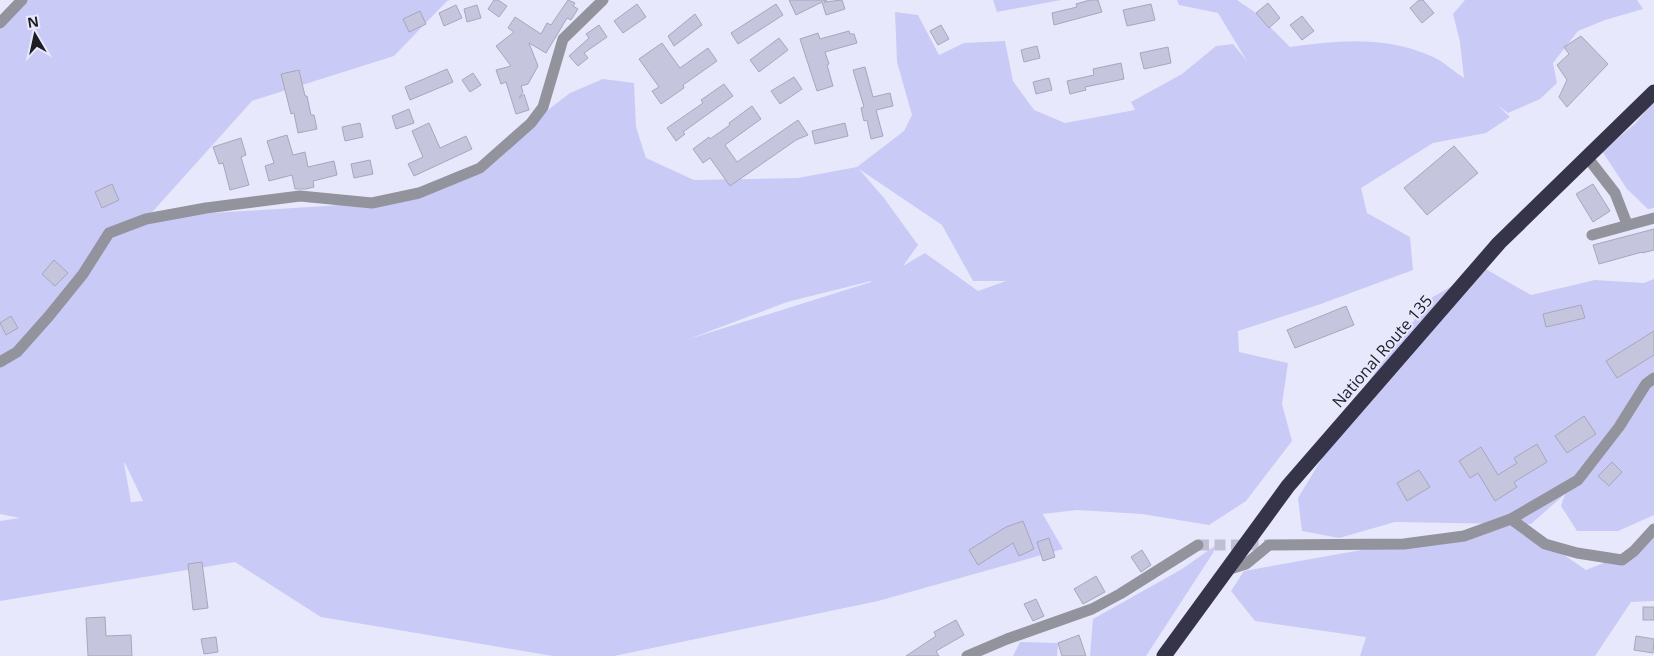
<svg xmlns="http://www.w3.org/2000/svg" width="1654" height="656" font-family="'Open Sans',sans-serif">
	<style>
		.green { fill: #cacaf6; fill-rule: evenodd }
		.building { fill: #c5c5dd; stroke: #a6a6bd }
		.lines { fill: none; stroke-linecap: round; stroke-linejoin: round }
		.street-tunnel { stroke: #bfbfd1; stroke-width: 11; stroke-dasharray: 11 5.5; stroke-linecap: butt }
		.street { stroke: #93939d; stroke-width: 11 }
		.highway { stroke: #353448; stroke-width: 15 }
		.labels { text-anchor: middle; stroke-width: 4; stroke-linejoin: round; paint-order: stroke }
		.street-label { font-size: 16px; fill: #1d1d26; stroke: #e8e8fc }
	</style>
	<rect width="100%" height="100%" fill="#e8e8fc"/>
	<g class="green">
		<path d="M22,0H450L447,1L394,56L252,101L146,219L165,216L372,203L456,178L503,148L531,123L570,93L603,79L634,83L636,127L646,158L694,180L798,178L857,167L904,131L912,115L897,62L895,12L918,15L939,55L964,43L1005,41L1013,81L1034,110L1065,123L1135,110L1131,102L1182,74L1216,46L1233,44L1247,61L1218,13L1179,5L1177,0H1237L1256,13L1290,47C1339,40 1385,36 1431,56C1443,61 1453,71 1464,78L1460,42L1453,14L1465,0H1637L1643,9L1605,20L1578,31L1553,63L1557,83L1540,99L1508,113L1496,104L1510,117L1486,133L1433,143L1361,188L1367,213L1410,237L1413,270L1318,305L1238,331L1239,352L1288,363L1282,404L1292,441L1246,501L1209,525L1142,514L1077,510L1043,514L1041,511L1063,549L878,601L614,656H553L321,617L235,562L0,601V521L20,518L0,514V18ZM859,169L942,225L973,281H1006L978,291L925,253L903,266L918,245L884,198ZM871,281V282L689,339L787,302ZM124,463H125L143,501L131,502Z"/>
		<polygon points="993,0 1061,0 997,12"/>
		<polygon points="1654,100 1654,208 1648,209 1627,189 1602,151 1635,124"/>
		<polygon points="1484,268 1531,295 1595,280 1644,283 1654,279 1654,515 1618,531 1577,531 1561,506 1565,494 1531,524 1519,524 1586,570 1634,551 1654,529 1654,601 1631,602 1595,656 1360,656 1366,637 1255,621 1231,591 1244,571 1508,524 1395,522 1339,538 1302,531 1298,498 1370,379 1431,298"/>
		<polygon points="1216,545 1213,553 1146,656 1090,656 1093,619 1182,569"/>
		<polygon points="1020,642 1058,643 1057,656 1013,656"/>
	</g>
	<g class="building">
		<polygon points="494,0 498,0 507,6 499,17 488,9"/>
		<polygon points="568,0 575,3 573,6 578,9 571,20 567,18 546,53 529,43 538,66 528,84 521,86 523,92 519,98 524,94 529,110 516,114 506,82 501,84 496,70 511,66 496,46 514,32 508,28 515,17 541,34 547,23 551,25"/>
		<polygon points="789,0 827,0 824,2 842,0 845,9 826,15 822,2 796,15"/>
		<polygon points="1090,0 1098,0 1102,12 1054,25 1052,13 1077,7 1076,4"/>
		<polygon points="1419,0 1423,0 1434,13 1422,23 1410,8"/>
		<polygon points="1268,3 1280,18 1269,28 1256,13"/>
		<polygon points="637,4 646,17 623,33 614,21"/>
		<polygon points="776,4 783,15 738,44 731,33"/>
		<polygon points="1151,4 1155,20 1127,26 1123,10"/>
		<polygon points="456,5 462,18 444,26 439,13"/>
		<polygon points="477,5 481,18 467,22 464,9"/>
		<polygon points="420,11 426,24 409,32 403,19"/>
		<polygon points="695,14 702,25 674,46 668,36"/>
		<polygon points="1302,16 1314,31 1302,40 1290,25"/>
		<polygon points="599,25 607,37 584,53 588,58 578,66 569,56 589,38 586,34"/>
		<polygon points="941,25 949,39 938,45 930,31"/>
		<polygon points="849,31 850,34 854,34 857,43 825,52 829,64 827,65 833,86 817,91 800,39 818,33 820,39"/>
		<polygon points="1581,36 1608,64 1567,107 1559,97 1567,80 1557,65 1569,54 1564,47"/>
		<polygon points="779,38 788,50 759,72 750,60"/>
		<polygon points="662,43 680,68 708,48 717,61 683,85 684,88 661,104 652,91 659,87 639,59"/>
		<polygon points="1037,46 1040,58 1024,62 1021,50"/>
		<polygon points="1168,47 1171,63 1144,69 1140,53"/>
		<polygon points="1121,63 1124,79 1085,87 1086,90 1070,94 1067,81 1094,75 1093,69"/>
		<polygon points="865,67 873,97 890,93 893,106 876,110 883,136 871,139 867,120 864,121 861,108 864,107 853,70"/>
		<polygon points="447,69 453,82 410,100 405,87"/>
		<polygon points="299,70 305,96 307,96 311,115 314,115 317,129 298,133 294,113 291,114 281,74"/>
		<polygon points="473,73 481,85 470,92 462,80"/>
		<polygon points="794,77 802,89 780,104 771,91"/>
		<polygon points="1049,78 1052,90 1036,94 1033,82"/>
		<polygon points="724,84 733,96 683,132 685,134 676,141 667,128 703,103 701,100"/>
		<polygon points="752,106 761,119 725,145 737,162 798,120 808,135 796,140 730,186 710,158 703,163 693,149 709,137 710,139 730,125 729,123"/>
		<polygon points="409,109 414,123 396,129 392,116"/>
		<polygon points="360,123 363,137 345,141 342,127"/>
		<polygon points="429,123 440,148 466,136 472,149 414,176 408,164 423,157 412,131"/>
		<polygon points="845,123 848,136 815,144 812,131"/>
		<polygon points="287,135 293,155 305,152 308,167 334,161 337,175 313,181 314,187 306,189 295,189 292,175 269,181 265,166 274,163 267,141"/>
		<polygon points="241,138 246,155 241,157 249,185 230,190 223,163 219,164 213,147"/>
		<polygon points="1454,146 1478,173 1427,215 1404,188"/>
		<polygon points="370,160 373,174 354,178 351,164"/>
		<polygon points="112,184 119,200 102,208 95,192"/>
		<polygon points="1593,184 1610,211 1593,222 1576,194"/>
		<polygon points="1654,229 1654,250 1642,253 1642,252 1599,264 1593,245"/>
		<polygon points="54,260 68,273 55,286 42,274"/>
		<polygon points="1581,305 1585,318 1546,327 1543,314"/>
		<polygon points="1346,306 1354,325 1295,348 1287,330"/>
		<polygon points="11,316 18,328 6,335 0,323"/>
		<polygon points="1654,331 1654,355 1617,378 1606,361"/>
		<polygon points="1584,416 1596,434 1567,453 1555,436"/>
		<polygon points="1537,444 1547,462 1514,482 1517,487 1495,501 1478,473 1470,478 1459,461 1481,447 1498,475 1517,463 1514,458"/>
		<polygon points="1612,462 1622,472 1609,486 1598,476"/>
		<polygon points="1419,470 1430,487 1407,501 1397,483"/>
		<polygon points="1023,521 1034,549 1019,556 1013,543 978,565 969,550 1006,527"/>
		<polygon points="1049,538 1055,557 1043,561 1037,542"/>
		<polygon points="1142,550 1151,565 1141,572 1131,557"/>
		<polygon points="202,562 208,608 193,610 188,564"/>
		<polygon points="1096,576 1105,592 1083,604 1074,589"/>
		<polygon points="1036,599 1044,616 1033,621 1024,604"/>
		<rect x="1643" y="607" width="11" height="13"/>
		<polygon points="105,617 106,636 131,635 132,656 88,656 86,618"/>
		<polygon points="956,620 964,635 936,651 939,656 906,656 936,636 934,632"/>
		<polygon points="1079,635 1086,656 1062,656 1058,643"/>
		<polygon points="1636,636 1654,639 1653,653 1634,650"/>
		<polygon points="216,637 218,652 204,654 201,639"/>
	</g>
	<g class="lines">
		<polyline class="street-tunnel" points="1198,545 1269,545"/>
		<g class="street">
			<polyline points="0,23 22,0"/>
			<polyline points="1587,157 1615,193 1627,224"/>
			<polyline points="1592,235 1654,218"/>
			<polyline points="0,362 17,352 49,316 83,274 109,233 146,219 206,208 300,196 372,203 419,193 480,168 531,123 543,107 563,39 603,0"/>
			<polyline points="1511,519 1545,544 1577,553 1622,560 1634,551 1654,529"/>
			<polyline points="1227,570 1246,564 1269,545 1404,544 1464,536 1511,519 1578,480 1619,427 1646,384 1654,378"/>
			<polyline points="967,656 1007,639 1092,609 1120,594 1198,545"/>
		</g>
		<polyline class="highway" points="1164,656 1288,486 1499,243 1654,92"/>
	</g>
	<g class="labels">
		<g class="street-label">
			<text transform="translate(1382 351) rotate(-49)" y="6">National Route 135</text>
		</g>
	</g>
	<g transform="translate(35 35) rotate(351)" stroke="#e8e8fc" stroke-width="4" paint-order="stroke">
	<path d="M0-4L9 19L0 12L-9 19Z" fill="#1d1d26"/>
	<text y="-8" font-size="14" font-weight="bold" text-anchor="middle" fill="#1d1d26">N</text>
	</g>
</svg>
